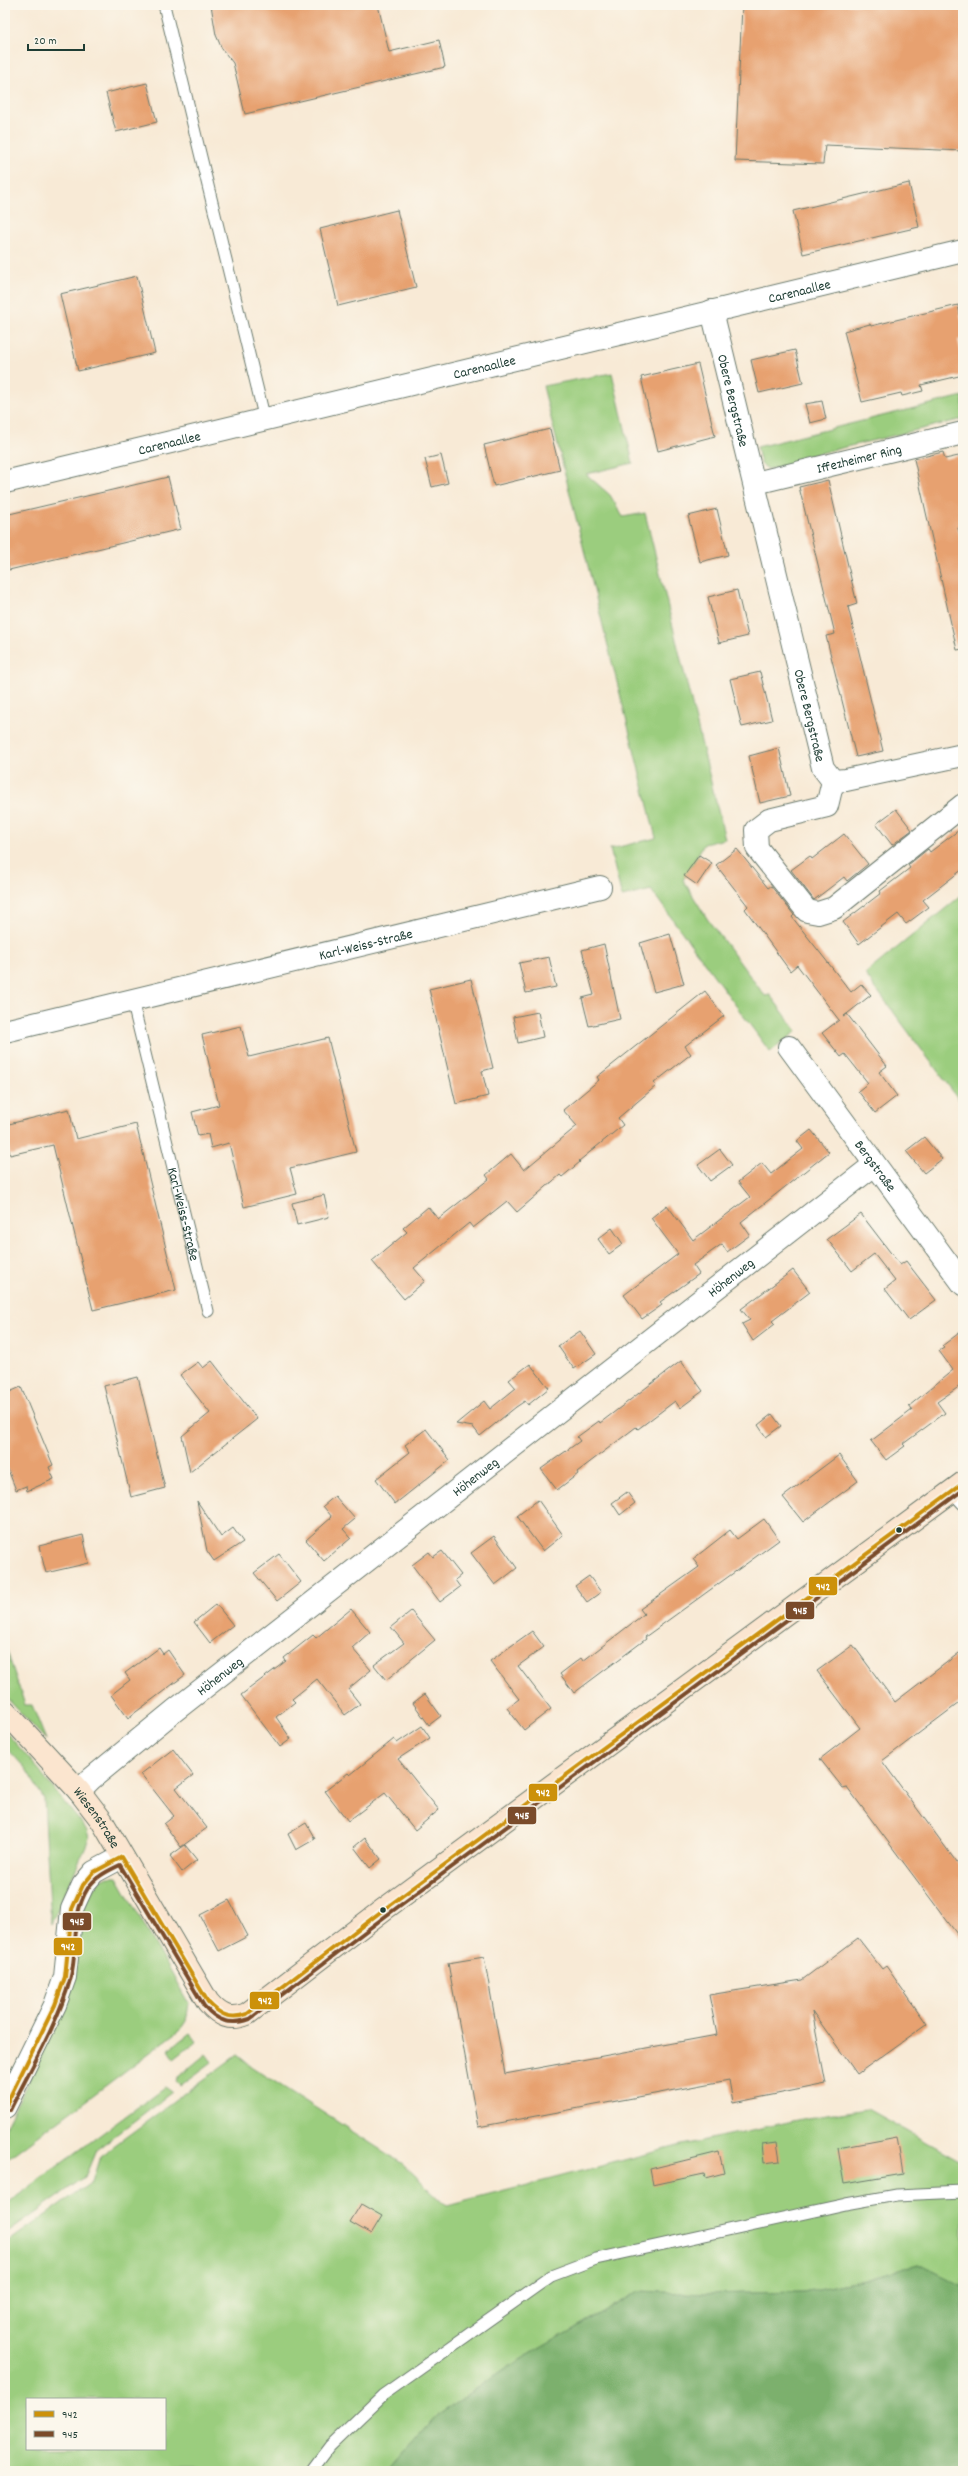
<svg xmlns="http://www.w3.org/2000/svg" width="968" height="2476" font-family="Dekko,sans-serif">
	<style>
		.green { fill: #9bcd7e; stroke: #5d8559; fill-rule: evenodd }
		.forest { fill: #7cb06d; stroke: #4e7650 }
		.building { fill: #e7a170 }
		.lines { fill: none; stroke-linecap: round; stroke-linejoin: round }
		.lane-casing { stroke: #6b7a6d; stroke-width: 13 }
		.street-casing { stroke: #6b7a6d; stroke-width: 24 }
		.secondary-casing { stroke: #6b7a6d; stroke-width: 24 }
		.lane { stroke: #fff; stroke-width: 11 }
		.street { stroke: #fff; stroke-width: 22 }
		.secondary { stroke: #fbe5cf; stroke-width: 22 }
		.bus-1-casing { stroke: #fbf7ec; stroke-width: 7 }
		.bus-2-casing { stroke: #fbf7ec; stroke-width: 7 }
		.bus-1 { stroke: #cc910a; stroke-width: 4 }
		.bus-2 { stroke: #7a4b2a; stroke-width: 4 }
		.bus-dot { fill: #1f3d34; stroke: #fbf7ec; stroke-width: 1.5 }
		.labels { text-anchor: middle; stroke-width: 4; stroke-linejoin: round; paint-order: stroke }
		.street-label { font-size: 14px; fill: #1f3d34; stroke: #fbf7ec }
		.line-badge { stroke: #fbf7ec; stroke-width: 1.5 }
		.badge-label { font-size: 11px; text-anchor: middle; font-weight: bold; fill: #fff }
	</style>
	<rect width="100%" height="100%" fill="#fbf7ec"/>
	<filter id="ink" filterUnits="userSpaceOnUse"><feTurbulence type="fractalNoise" baseFrequency=".025" numOctaves="2"/><feDisplacementMap in="SourceGraphic" scale="8" xChannelSelector="R" yChannelSelector="G"/><feConvolveMatrix kernelMatrix="1 2 1 2 8 2 1 2 1" color-interpolation-filters="sRGB"/></filter>
	<filter id="wash" filterUnits="userSpaceOnUse"><feTurbulence type="fractalNoise" baseFrequency=".012" numOctaves="4" result="noise"/><feDisplacementMap in="SourceGraphic" scale="16" xChannelSelector="R" yChannelSelector="G"/><feGaussianBlur stdDeviation="0.9" result="paint"/><feColorMatrix in="noise" values="0 0 0 0 0 0 0 0 0 0 0 0 0 0 0 0 0 1.4 0 .05"/><feComposite in="paint" operator="in"/></filter>
	<g filter="url(#wash)">
		<rect width="100%" height="100%" fill="#f8ead6"/>
		<g class="green">
			<polygon points="612,373 633,463 586,474 610,495 623,517 645,513 725,839 704,844 683,880 708,920 765,996 770,995 797,1031 770,1052 651,890 622,897 610,849 656,838 543,386"/>
			<polygon points="963,396 963,419 804,457 799,465 768,469 761,464 757,447"/>
			<polygon points="963,894 963,1105 865,974"/>
			<polygon points="5,1645 25,1705 32,1705 46,1740 5,1696"/>
			<polygon points="5,1731 41,1772 42,1775 87,1830 89,1838 84,1851 51,1924 44,1799 26,1769 5,1746"/>
			<polygon points="108,1877 117,1877 189,2004 186,2021 180,2030 5,2161 5,2127 30,2078 88,1894 98,1882"/>
			<polygon points="190,2033 197,2041 174,2059 168,2050"/>
			<polygon points="206,2054 212,2062 180,2086 176,2082 177,2078"/>
			<path d="M237,2055L252,2067L403,2164L447,2206L682,2145L807,2118L867,2109L963,2162V2286L919,2264L865,2280L803,2292L704,2294L639,2291L508,2367L437,2416L389,2471H5V2244L92,2182L100,2156ZM27,2399H165V2449H27Z"/>
			<polygon points="165,2087 172,2092 96,2150 85,2177 6,2233 5,2205"/>
		</g>
		<polygon class="forest" points="919,2264 963,2286 963,2471 389,2471 437,2416 508,2367 639,2291 704,2294 803,2292 865,2280"/>
		<g id="blocks">
			<g class="building">
				<polygon points="211,5 378,5 389,52 439,40 445,67 245,114 233,63 222,49 216,35"/>
				<polygon points="742,5 963,5 963,151 825,145 823,164 735,161"/>
				<polygon points="147,83 157,122 116,132 106,93"/>
				<polygon points="909,183 919,227 803,254 793,211"/>
				<polygon points="397,210 416,287 338,306 320,229"/>
				<polygon points="137,276 155,353 78,371 60,294"/>
				<polygon points="958,305 963,327 963,339 958,340 963,361 963,375 921,385 923,391 902,396 901,393 862,402 844,331 870,324 871,326"/>
				<polygon points="795,350 803,383 759,393 751,360"/>
				<polygon points="698,364 715,436 658,451 641,377"/>
				<polygon points="822,401 826,419 810,423 805,404"/>
				<polygon points="550,429 560,470 494,486 484,445"/>
				<polygon points="943,452 945,459 963,455 963,527 958,528 963,547 963,649 957,650 914,459"/>
				<polygon points="441,455 448,483 432,487 425,459"/>
				<polygon points="168,477 181,529 9,570 5,551 5,515"/>
				<polygon points="828,480 857,604 848,607 883,751 856,757 826,636 835,634 799,487"/>
				<polygon points="717,509 728,555 700,562 688,516"/>
				<polygon points="737,590 748,636 719,643 708,597"/>
				<polygon points="760,672 772,720 742,727 730,679"/>
				<polygon points="779,748 790,796 760,803 749,756"/>
				<polygon points="896,809 912,830 892,845 876,824"/>
				<polygon points="963,827 963,869 923,900 929,907 906,924 898,914 859,944 843,922 881,893 880,891 910,868 908,865 928,849 930,852"/>
				<polygon points="844,834 868,864 847,881 844,877 814,900 791,870 810,856 812,859"/>
				<polygon points="737,849 768,888 771,886 794,915 792,917 851,992 861,984 871,995 843,1017 847,1014 887,1066 879,1072 897,1096 875,1113 858,1091 868,1083 845,1054 841,1057 822,1033 839,1020 797,965 790,971 745,909 748,906 716,865"/>
				<polygon points="699,855 712,863 697,885 684,876"/>
				<polygon points="670,934 684,984 654,992 640,943"/>
				<polygon points="604,944 620,1019 589,1026 582,998 594,995 582,950"/>
				<polygon points="549,957 556,987 526,993 519,963"/>
				<polygon points="471,979 493,1068 482,1071 488,1096 456,1104 429,989"/>
				<polygon points="705,991 724,1016 685,1046 691,1054 654,1083 656,1086 618,1118 623,1125 579,1161 580,1162 562,1177 560,1175 517,1212 507,1201 473,1228 469,1223 414,1268 425,1281 404,1299 372,1261 407,1232 403,1228 428,1207 438,1219 489,1179 486,1175 511,1154 524,1170 577,1126 563,1110 599,1080 597,1077"/>
				<polygon points="538,1012 543,1037 518,1043 513,1017"/>
				<polygon points="241,1026 249,1057 328,1038 356,1152 290,1168 297,1194 244,1207 229,1143 211,1148 208,1134 198,1136 192,1112 219,1105 202,1035"/>
				<polygon points="69,1109 76,1139 136,1124 176,1290 93,1310 53,1145 10,1155 5,1133 5,1125"/>
				<polygon points="811,1130 829,1152 741,1222 750,1235 727,1252 722,1244 693,1265 699,1274 660,1302 662,1305 642,1319 624,1295 678,1254 651,1218 667,1205 693,1240 750,1197 738,1182 762,1163 771,1174 803,1149 797,1141"/>
				<polygon points="924,1137 942,1159 924,1173 906,1151"/>
				<polygon points="720,1149 732,1165 710,1181 698,1165"/>
				<polygon points="324,1195 329,1217 297,1225 292,1203"/>
				<polygon points="861,1214 900,1265 906,1261 936,1300 909,1320 885,1289 895,1281 874,1254 852,1271 827,1239"/>
				<polygon points="612,1228 623,1244 609,1254 598,1239"/>
				<polygon points="793,1270 810,1292 772,1321 775,1324 753,1341 742,1324 750,1320 741,1309"/>
				<polygon points="963,1330 963,1384 937,1402 945,1413 903,1444 905,1446 886,1460 871,1441 912,1410 909,1406 953,1370 939,1351 944,1348 942,1346"/>
				<polygon points="580,1331 596,1354 574,1369 558,1346"/>
				<polygon points="212,1361 257,1419 190,1472 182,1436 210,1413 180,1375 198,1362 203,1368"/>
				<polygon points="681,1361 703,1391 680,1408 675,1401 638,1429 636,1427 577,1472 578,1474 557,1490 541,1469 580,1441 577,1437 599,1421 600,1423"/>
				<polygon points="530,1364 549,1388 528,1405 525,1401 516,1407 480,1436 473,1427 456,1424 484,1401 490,1409 516,1388 509,1380"/>
				<polygon points="138,1377 165,1488 131,1497 104,1386"/>
				<polygon points="21,1387 53,1465 49,1467 54,1479 27,1491 26,1486 16,1490 5,1462 5,1394"/>
				<polygon points="772,1414 781,1426 766,1437 758,1425"/>
				<polygon points="426,1429 450,1460 395,1504 376,1479 410,1452 405,1445"/>
				<polygon points="839,1455 858,1481 803,1522 783,1497"/>
				<polygon points="627,1492 635,1503 620,1515 612,1503"/>
				<polygon points="335,1496 355,1519 343,1529 351,1538 324,1561 306,1540 332,1517 323,1506"/>
				<polygon points="538,1500 563,1535 543,1551 517,1516"/>
				<polygon points="197,1501 221,1537 233,1528 243,1542 214,1561 207,1551"/>
				<polygon points="764,1519 779,1540 645,1637 646,1639 574,1693 560,1674 581,1658 583,1661 644,1614 640,1609 699,1567 693,1559 730,1530 737,1539"/>
				<polygon points="83,1535 89,1563 46,1573 39,1546"/>
				<polygon points="494,1536 517,1568 495,1585 471,1553"/>
				<polygon points="442,1551 461,1575 455,1580 460,1587 440,1602 412,1565 429,1552 433,1557"/>
				<polygon points="279,1554 301,1582 277,1601 254,1573"/>
				<polygon points="589,1576 601,1592 587,1602 575,1586"/>
				<polygon points="216,1604 233,1625 210,1643 194,1622"/>
				<polygon points="351,1609 370,1632 352,1648 371,1670 348,1689 360,1704 345,1715 317,1679 292,1699 295,1702 276,1717 291,1739 280,1747 241,1695 286,1661 284,1658 313,1635 316,1638"/>
				<polygon points="411,1611 435,1640 386,1680 374,1665 404,1643 391,1627"/>
				<polygon points="532,1631 544,1647 518,1666 551,1709 524,1730 507,1708 519,1699 490,1661"/>
				<polygon points="853,1645 895,1702 963,1650 963,1700 882,1761 963,1871 963,1942 847,1787 843,1788 820,1759 860,1728 817,1671"/>
				<polygon points="159,1648 163,1654 168,1650 185,1675 128,1718 111,1695 130,1680 125,1673"/>
				<polygon points="425,1694 441,1716 429,1725 413,1703"/>
				<polygon points="422,1726 430,1738 398,1759 439,1810 415,1830 385,1793 348,1821 325,1791 348,1773 350,1775 394,1739 397,1743"/>
				<polygon points="173,1749 193,1775 176,1788 207,1828 181,1847 164,1824 174,1816 141,1774"/>
				<polygon points="306,1823 315,1839 296,1850 288,1834"/>
				<polygon points="365,1838 381,1859 370,1868 354,1847"/>
				<polygon points="185,1845 197,1860 182,1872 170,1856"/>
				<polygon points="229,1900 248,1936 219,1951 200,1915"/>
				<polygon points="858,1938 882,1969 886,1966 927,2024 857,2074 812,2011 826,2084 733,2103 729,2080 478,2127 448,1963 484,1957 505,2074 717,2035 709,1995 802,1980"/>
				<polygon points="897,2137 903,2174 844,2184 838,2148"/>
				<polygon points="777,2142 780,2161 764,2163 762,2144"/>
				<polygon points="719,2152 724,2173 705,2178 704,2174 653,2185 650,2169"/>
				<polygon points="361,2204 382,2216 371,2234 350,2222"/>
			</g>
		</g>
	</g>
	<g filter="url(#ink)">
		<use href="#blocks" fill-opacity="0" stroke="#6b7a6d" stroke-width="1"/>
		<g class="lines">
			<g class="lane-casing">
				<g id="lane">
					<polyline points="164,5 265,420"/>
					<path id="s1" d="M132,1000L208,1311"/>
					<polyline points="951,1491 963,1504"/>
					<polyline points="311,2471 330,2446 383,2395 551,2276 596,2259 846,2204 896,2195 963,2192"/>
				</g>
			</g>
			<g class="street-casing">
				<g id="street">
					<path id="s2" d="M712,311L823,768L833,781"/>
					<path id="s3" d="M5,482L963,251"/>
					<path id="s4" d="M755,483L963,433"/>
					<polyline points="833,781 827,806 769,820 756,830 757,848 807,911 818,913 834,908 963,805"/>
					<polyline points="833,781 846,780 963,755"/>
					<path id="s5" d="M5,1031L600,887"/>
					<path id="s6" d="M789,1047L963,1284"/>
					<path id="s7" d="M79,1791L91,1779L174,1711L874,1165"/>
					<polyline points="5,2107 55,2005 65,1977 72,1909 83,1885 94,1872 122,1857"/>
				</g>
			</g>
			<g class="secondary-casing">
				<g id="secondary">
					<path id="s8" d="M5,1711L79,1791L102,1821L208,2002C220,2016 230,2021 247,2014L383,1910L963,1483"/>
				</g>
			</g>
			<use href="#lane" class="lane"/>
			<use href="#street" class="street"/>
			<use href="#secondary" class="secondary"/>
			<g class="bus-1-casing">
				<path id="bus-1" d="M5,2107L55,2005L65,1977L72,1909L83,1885L94,1872L122,1857L208,2002C220,2015 230,2020 247,2014L383,1910L963,1483"/>
			</g>
			<g class="bus-2-casing">
				<path id="bus-2" d="M10,2110C31,2068 57,2025 70,1980C79,1949 70,1916 88,1888C96,1876 108,1871 120,1865L204,2006C217,2021 230,2026 250,2019L387,1915L963,1490"/>
			</g>
			<use href="#bus-1" class="bus-1"/>
			<use href="#bus-2" class="bus-2"/>
		</g>
	</g>
	<g class="bus-dot">
		<circle cx="899" cy="1530" r="3.5"/>
		<circle cx="383" cy="1910" r="3.5"/>
	</g>
	<g class="labels">
		<g class="street-label">
			<text dy="5" stroke="none"><textPath href="#s3" startOffset="817">Carenaallee</textPath></text>
			<text dy="5" stroke="none"><textPath href="#s3" startOffset="493">Carenaallee</textPath></text>
			<text dy="5" stroke="none"><textPath href="#s2" startOffset="92">Obere Bergstraße</textPath></text>
			<text dy="5" stroke="none"><textPath href="#s3" startOffset="169">Carenaallee</textPath></text>
			<text dy="5" stroke="none"><textPath href="#s4" startOffset="107">Iffezheimer Ring</textPath></text>
			<text dy="5" stroke="none"><textPath href="#s2" startOffset="416">Obere Bergstraße</textPath></text>
			<text dy="5" stroke="none"><textPath href="#s5" startOffset="371">Karl-Weiss-Straße</textPath></text>
			<text dy="5" stroke="none"><textPath href="#s6" startOffset="147">Bergstraße</textPath></text>
			<text dy="5" stroke="none"><textPath href="#s1" startOffset="220">Karl-Weiss-Straße</textPath></text>
			<text dy="5" stroke="none"><textPath href="#s7" startOffset="830">Höhenweg</textPath></text>
			<text dy="5" stroke="none"><textPath href="#s7" startOffset="506">Höhenweg</textPath></text>
			<text dy="5" stroke="none"><textPath href="#s7" startOffset="182">Höhenweg</textPath></text>
			<text dy="5" stroke="none"><textPath href="#s8" startOffset="141">Wiesenstraße</textPath></text>
		</g>
	</g>
	<g class="line-badge">
		<rect x="808" y="1576" width="30" height="20" rx="4" fill="#cc910a"/>
		<rect x="785" y="1601" width="30" height="19" rx="4" fill="#7a4b2a"/>
		<rect x="528" y="1783" width="30" height="19" rx="4" fill="#cc910a"/>
		<rect x="507" y="1806" width="30" height="19" rx="4" fill="#7a4b2a"/>
		<rect x="62" y="1912" width="30" height="19" rx="4" fill="#7a4b2a"/>
		<rect x="53" y="1937" width="30" height="19" rx="4" fill="#cc910a"/>
		<rect x="249" y="1991" width="31" height="19" rx="4" fill="#cc910a"/>
	</g>
	<g class="badge-label">
		<text x="823" y="1590">942</text>
		<text x="800" y="1614">945</text>
		<text x="543" y="1796">942</text>
		<text x="522" y="1819">945</text>
		<text x="77" y="1925">945</text>
		<text x="68" y="1950">942</text>
		<text x="265" y="2004">942</text>
	</g>
	<rect width="968" height="2476" fill="none" stroke="#fbf7ec" stroke-width="20"/>
	<rect x="26" y="2398" width="140" height="52" fill="#fbf7ec" stroke="#a3ada2"/>
	<rect x="34" y="2411" width="20" height="6" fill="#cc910a" stroke="#a3ada2"/>
	<text x="62" y="2418" font-size="12" fill="#1f3d34">942</text>
	<rect x="34" y="2431" width="20" height="6" fill="#7a4b2a" stroke="#a3ada2"/>
	<text x="62" y="2438" font-size="12" fill="#1f3d34">945</text>
	<path d="M28 44v6h56v-6" fill="none" stroke="#1f3d34" stroke-width="2"/>
	<text x="34" y="44" font-size="12" fill="#1f3d34" stroke="#fbf7ec" stroke-width="3" paint-order="stroke">20 m</text>
</svg>
